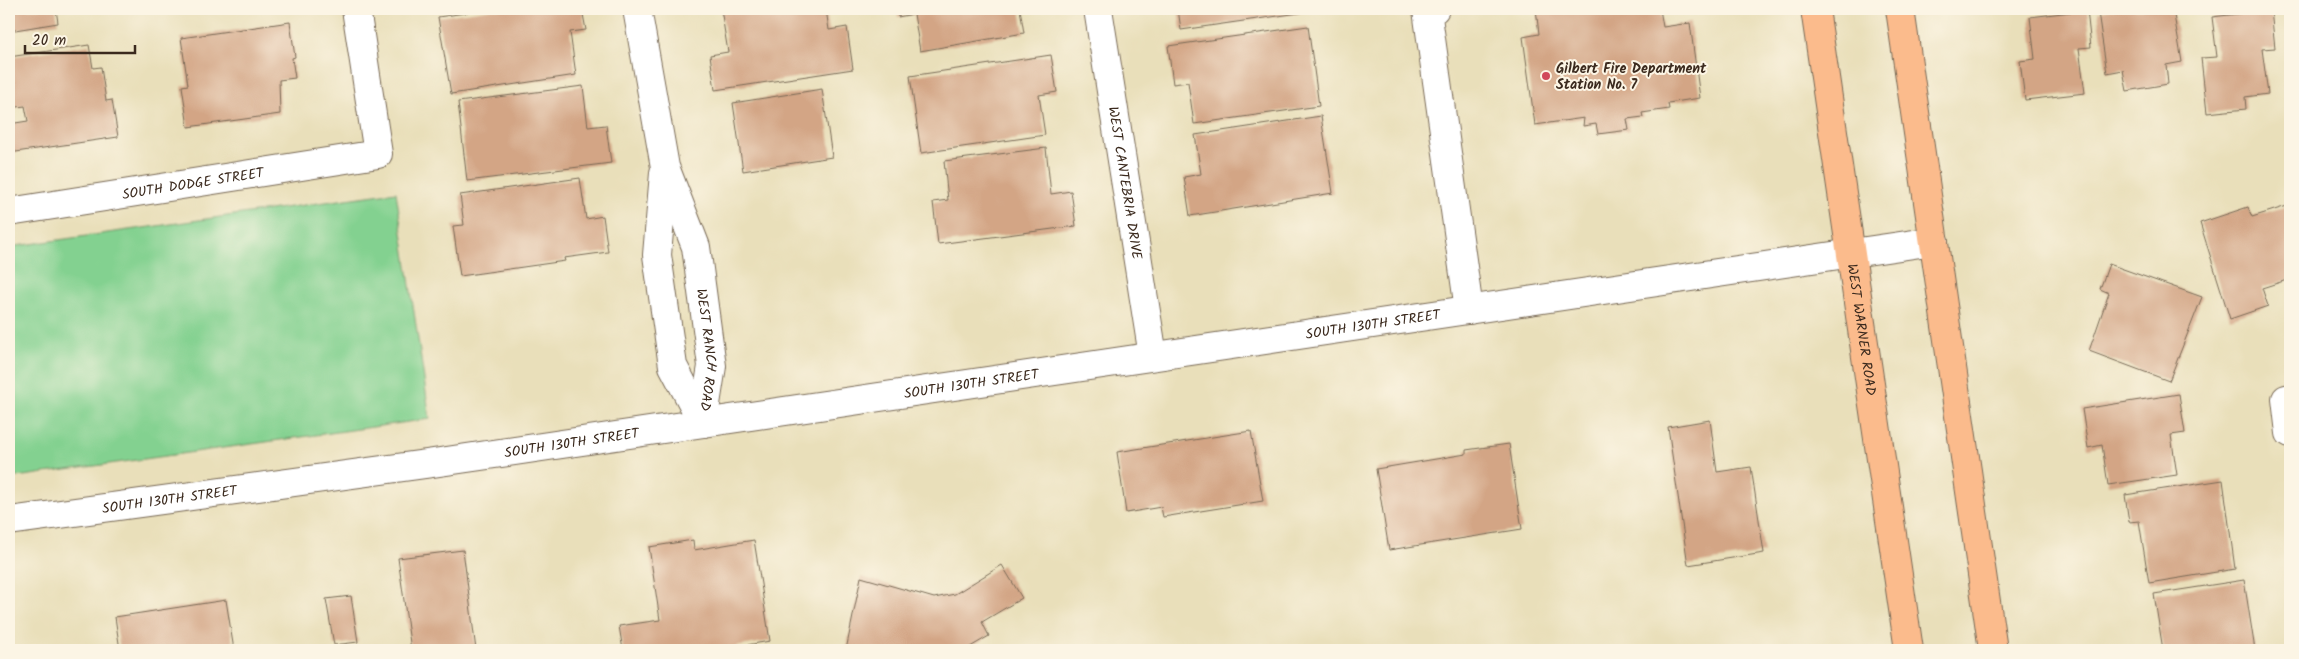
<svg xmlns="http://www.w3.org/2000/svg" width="2299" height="659" font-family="Kalam,sans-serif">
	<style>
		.green { fill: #83d190; stroke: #5f7e57 }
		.building { fill: #d3a585 }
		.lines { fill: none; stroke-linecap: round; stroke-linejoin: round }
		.minor-casing { stroke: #786955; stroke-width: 30 }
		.major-casing { stroke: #786955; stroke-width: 30 }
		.minor { stroke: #fff; stroke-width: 28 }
		.major { stroke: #fbbb8c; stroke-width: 28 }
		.poi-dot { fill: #d1495b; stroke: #fcf5e5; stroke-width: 2 }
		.labels { text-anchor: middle; stroke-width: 4; stroke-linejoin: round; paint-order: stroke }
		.poi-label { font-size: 14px; font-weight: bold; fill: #3b2a1e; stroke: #fcf5e5; text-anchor: start }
		.street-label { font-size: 14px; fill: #3b2a1e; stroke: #fcf5e5 }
	</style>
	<rect width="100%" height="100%" fill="#fcf5e5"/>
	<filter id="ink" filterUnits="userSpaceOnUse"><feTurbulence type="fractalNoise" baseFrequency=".02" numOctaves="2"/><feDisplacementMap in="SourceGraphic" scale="10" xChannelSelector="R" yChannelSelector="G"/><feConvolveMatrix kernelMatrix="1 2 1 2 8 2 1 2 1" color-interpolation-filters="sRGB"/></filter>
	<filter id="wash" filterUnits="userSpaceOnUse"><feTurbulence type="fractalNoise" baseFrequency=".0096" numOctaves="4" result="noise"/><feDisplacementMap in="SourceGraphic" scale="20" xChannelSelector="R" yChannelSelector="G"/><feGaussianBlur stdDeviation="1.12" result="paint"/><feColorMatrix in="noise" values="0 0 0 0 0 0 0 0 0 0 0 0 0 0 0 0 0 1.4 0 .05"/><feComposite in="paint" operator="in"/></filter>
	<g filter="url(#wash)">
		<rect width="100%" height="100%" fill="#e9dfba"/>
		<polygon class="green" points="396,192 430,419 9,478 9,247"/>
		<g id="blocks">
			<g class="building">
				<polygon points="9,9 56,9 58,23 9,31"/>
				<polygon points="492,9 582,9 586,30 570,32 576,75 451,94 438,17"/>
				<polygon points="721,9 826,9 829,30 847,27 853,69 715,90 710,55 728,52"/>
				<polygon points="897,9 1020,9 1024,33 920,51 914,14 898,17"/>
				<polygon points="1178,9 1306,9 1306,12 1181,30"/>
				<polygon points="1536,9 1660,9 1663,27 1690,23 1700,98 1668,103 1669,109 1642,113 1643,117 1627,119 1629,130 1598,134 1596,124 1583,126 1584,118 1535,125 1523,37 1539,34"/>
				<polygon points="2116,9 2173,9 2182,62 2166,65 2168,84 2127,91 2123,70 2107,73 2098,12"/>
				<polygon points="2087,10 2091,47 2079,48 2085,93 2025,100 2020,61 2035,59 2030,17"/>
				<polygon points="2271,10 2275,48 2262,49 2268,94 2245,97 2246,109 2207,113 2201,58 2217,57 2212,17"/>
				<polygon points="290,22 295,57 292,58 295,78 279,80 280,114 188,127 182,86 188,85 181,38"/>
				<polygon points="1308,26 1319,106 1194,124 1188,82 1173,84 1168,46"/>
				<polygon points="89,45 93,68 101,67 106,101 112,100 118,137 9,153 9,124 28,121 25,106 9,108 9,57"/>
				<polygon points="1051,55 1057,92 1039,95 1045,135 921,153 910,76"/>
				<polygon points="583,86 588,127 606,125 611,163 467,181 458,102"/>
				<polygon points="822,89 832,157 743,171 733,103"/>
				<polygon points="1321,116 1333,193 1190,216 1184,177 1201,174 1195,135"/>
				<polygon points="1046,148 1051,194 1071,191 1076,226 938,244 933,202 948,200 944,161"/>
				<polygon points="580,178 586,219 603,216 608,252 564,258 565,261 460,276 453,226 464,225 460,195"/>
				<polygon points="2287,206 2290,216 2290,279 2262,288 2268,306 2230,319 2200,223 2248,207 2252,217"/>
				<polygon points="2109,264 2202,297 2169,381 2089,351 2109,293 2100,289"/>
				<polygon points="2179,394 2185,433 2171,435 2177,475 2108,485 2102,445 2088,448 2082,409"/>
				<polygon points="1710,420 1717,472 1751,467 1764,553 1688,565 1668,427"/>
				<polygon points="1251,431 1263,501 1163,517 1161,507 1126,513 1117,452"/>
				<polygon points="1509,444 1522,529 1389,550 1376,469 1466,454 1466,450"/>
				<polygon points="2223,480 2235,569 2149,583 2139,521 2129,522 2125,495"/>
				<polygon points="693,540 694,550 754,540 770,641 735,647 735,650 623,650 619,626 660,620 649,547"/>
				<polygon points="463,550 476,650 411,650 398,558"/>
				<polygon points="1002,565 1022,598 982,622 989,636 965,650 846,650 861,577 934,598 955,594"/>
				<polygon points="2244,580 2255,650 2163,650 2154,594"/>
				<polygon points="351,596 358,642 334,645 326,599"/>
				<polygon points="226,600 234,650 120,650 115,617"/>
			</g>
		</g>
	</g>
	<g filter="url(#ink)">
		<use href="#blocks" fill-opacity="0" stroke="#786955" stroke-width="1"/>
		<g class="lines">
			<g class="minor-casing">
				<g id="minor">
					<path id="s1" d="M637,9L665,167L696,247L712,366L703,423"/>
					<path id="s2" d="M1098,9L1153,356"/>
					<polyline points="1435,9 1427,10 1469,310"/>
					<polyline points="664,173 657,255 673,366 703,423"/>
					<path id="s3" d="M9,212L378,154L356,9"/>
					<polyline points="2290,398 2286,399 2290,433"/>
					<path id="s4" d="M9,521L433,463L1934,241"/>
				</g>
			</g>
			<g class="major-casing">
				<g id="major">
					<path id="s5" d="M1815,9L1909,650"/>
					<polyline points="1900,9 1993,650"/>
				</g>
			</g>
			<use href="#minor" class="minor"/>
			<use href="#major" class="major"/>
		</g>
	</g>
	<circle class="poi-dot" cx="1546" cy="76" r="5"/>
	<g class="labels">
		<g class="poi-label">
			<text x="1556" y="73">Gilbert Fire Department<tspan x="1556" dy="16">Station No. 7</tspan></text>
		</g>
		<g class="street-label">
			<text dy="5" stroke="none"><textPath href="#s3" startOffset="186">SOUTH DODGE STREET</textPath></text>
			<text dy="5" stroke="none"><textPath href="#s2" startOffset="176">WEST CANTEBRIA DRIVE</textPath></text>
			<text dy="5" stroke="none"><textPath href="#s4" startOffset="1378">SOUTH 130TH STREET</textPath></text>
			<text dy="5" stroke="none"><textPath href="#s5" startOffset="324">WEST WARNER ROAD</textPath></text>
			<text dy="5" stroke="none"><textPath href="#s1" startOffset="350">WEST RANCH ROAD</textPath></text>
			<text dy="5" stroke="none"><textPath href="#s4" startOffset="972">SOUTH 130TH STREET</textPath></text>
			<text dy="5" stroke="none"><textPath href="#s4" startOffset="568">SOUTH 130TH STREET</textPath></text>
			<text dy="5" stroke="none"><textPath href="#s4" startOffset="162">SOUTH 130TH STREET</textPath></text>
		</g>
	</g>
	<rect width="2299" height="659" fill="none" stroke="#fcf5e5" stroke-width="30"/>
	<path d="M25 45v8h110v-8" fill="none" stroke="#3b2a1e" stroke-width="2.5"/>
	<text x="32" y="45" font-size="15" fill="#3b2a1e" stroke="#fcf5e5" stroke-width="4" paint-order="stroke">20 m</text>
</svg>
